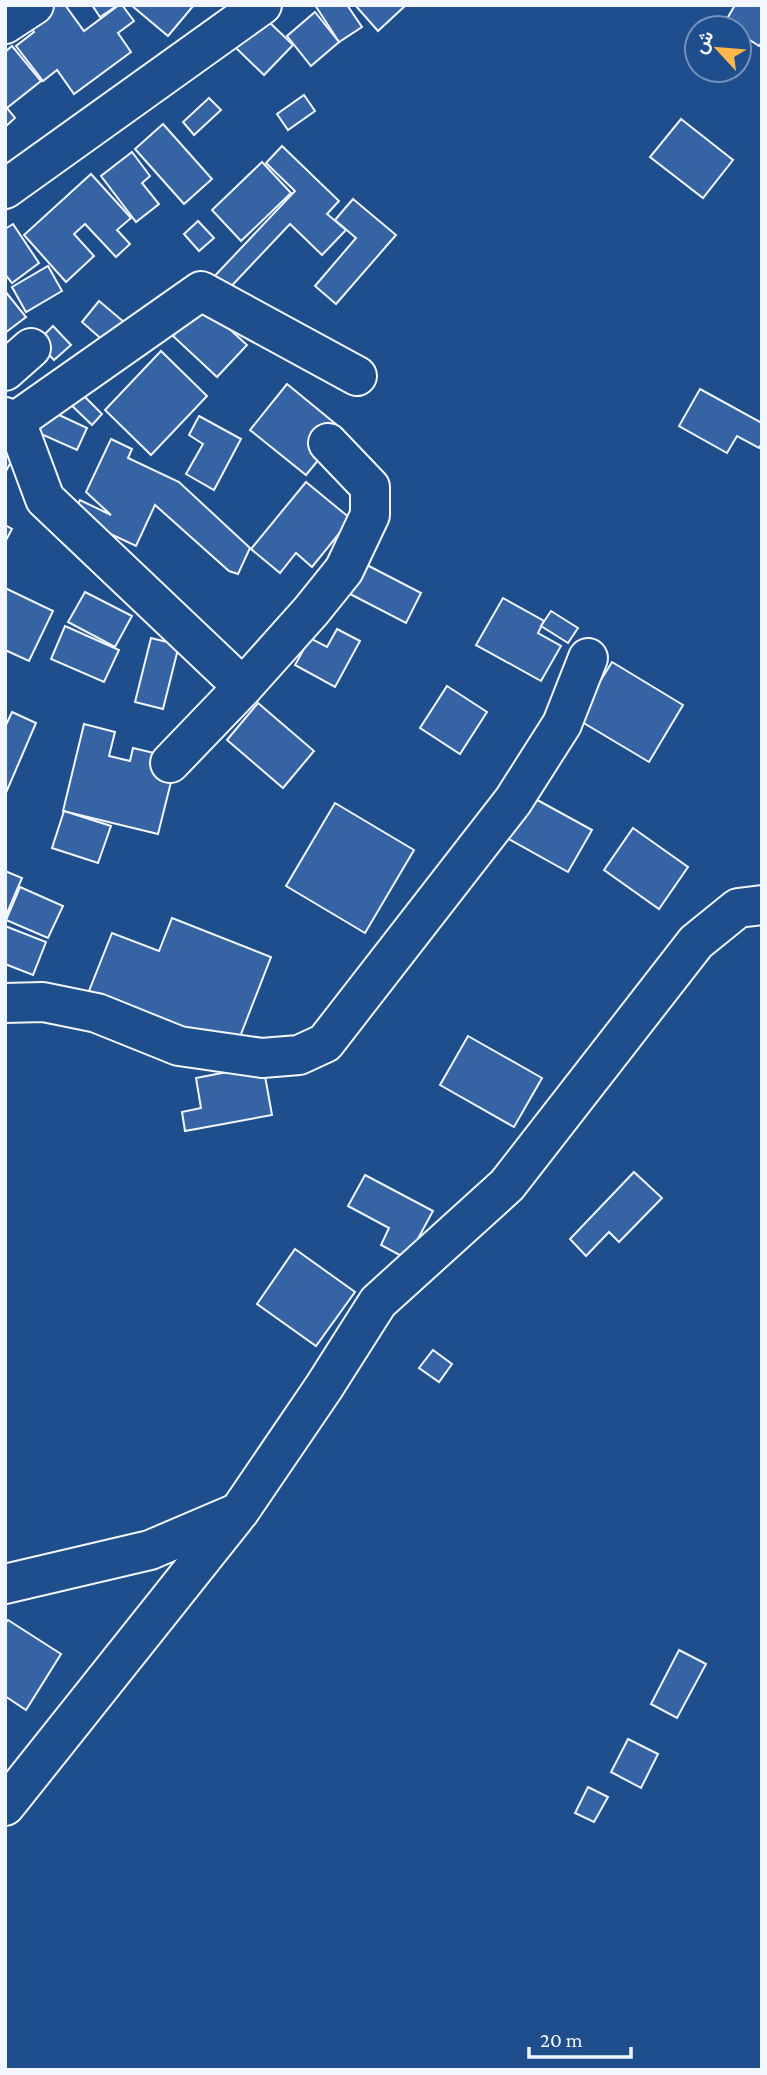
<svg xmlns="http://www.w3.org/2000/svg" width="767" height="2075" font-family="'Crimson Pro',Vazirmatn,serif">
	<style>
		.building { fill: #3563a3; stroke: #f2f6ff; stroke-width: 2 }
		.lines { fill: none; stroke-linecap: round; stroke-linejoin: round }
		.minor-casing { stroke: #f2f6ff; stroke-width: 42 }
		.minor { stroke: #1f4e8c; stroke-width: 38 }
	</style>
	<rect width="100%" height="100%" fill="#1f4e8c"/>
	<g class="building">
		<polygon points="43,5 65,5 84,31 119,5 122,5 134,21 118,33 131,52 74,94 57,70 43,81 16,46 34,32 24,19"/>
		<polygon points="92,5 118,5 100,17"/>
		<polygon points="131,5 194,5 168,36"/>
		<polygon points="315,5 347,5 362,27 339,42"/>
		<polygon points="355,5 406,5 378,31"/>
		<polygon points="735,5 762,5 762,42 759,46 739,33 739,28 731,28 724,24"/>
		<polygon points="315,12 339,42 311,66 287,36"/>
		<polygon points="264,17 293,45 264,75 235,47"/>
		<polygon points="12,46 41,81 7,108 15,118 5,127 5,52"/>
		<polygon points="304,95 315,111 288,130 277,114"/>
		<polygon points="209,98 221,110 194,135 183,122"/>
		<polygon points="681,119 733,160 703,198 650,157"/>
		<polygon points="163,124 212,179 184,204 135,149"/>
		<polygon points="282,146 339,201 327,214 346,230 322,255 290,224 223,295 209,282 295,191 266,163"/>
		<polygon points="132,152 150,176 142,183 159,204 136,222 101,176"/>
		<polygon points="262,162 291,193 241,241 212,210"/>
		<polygon points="91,174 131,218 117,230 130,244 116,257 85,224 74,234 94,256 66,282 24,235"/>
		<polygon points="353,199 396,235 336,304 315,286 356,238 335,220"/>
		<polygon points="198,221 214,238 199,251 184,234"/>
		<polygon points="13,224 39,263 12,283 5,274 5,229"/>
		<polygon points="48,266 62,291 26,312 12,287"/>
		<polygon points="5,291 26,317 5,333"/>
		<polygon points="99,301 124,322 106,343 82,322"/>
		<polygon points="202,304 247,345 217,377 173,336"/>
		<polygon points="53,326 71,345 54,360 37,342"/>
		<polygon points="161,351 207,396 151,455 105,410"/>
		<polygon points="287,384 343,430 306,475 250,430"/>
		<polygon points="77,389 102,414 92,425 66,400"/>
		<polygon points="700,389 762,423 762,443 759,448 737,436 727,453 679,426"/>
		<polygon points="42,407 87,428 77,450 32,430"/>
		<polygon points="199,416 241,439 214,490 186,474 203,444 189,435"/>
		<polygon points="111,439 132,449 128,458 179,482 250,548 238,574 229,571 155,505 136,546 72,516 80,500 111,515 86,492"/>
		<polygon points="5,440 19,447 5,473"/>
		<polygon points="306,482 351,519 312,567 296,553 280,573 251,549"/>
		<polygon points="5,525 12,529 5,542"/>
		<polygon points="365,564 421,593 406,623 350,594"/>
		<polygon points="5,588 53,611 29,661 5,650"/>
		<polygon points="85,592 132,616 115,647 68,622"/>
		<polygon points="503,598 544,621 538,633 561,646 541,681 476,645"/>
		<polygon points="551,611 578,628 568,643 541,626"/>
		<polygon points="65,626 119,650 104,682 51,659"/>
		<polygon points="337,629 360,641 335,687 295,665 310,638 327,647"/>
		<polygon points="151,638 179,645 163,709 135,702"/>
		<polygon points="612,662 683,705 649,762 577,719"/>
		<polygon points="447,686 487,712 460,754 420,728"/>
		<polygon points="258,703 314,751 283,788 227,740"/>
		<polygon points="12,712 36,723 5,795 5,727"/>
		<polygon points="84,724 115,732 109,756 130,761 133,748 158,754 153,773 172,778 158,834 63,811"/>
		<polygon points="510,785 592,830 568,872 487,827"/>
		<polygon points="335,803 414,850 365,933 286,886"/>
		<polygon points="64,811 111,826 98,863 52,848"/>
		<polygon points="633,828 688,867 659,909 604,870"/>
		<polygon points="5,871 22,878 5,918"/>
		<polygon points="20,887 63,906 48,938 6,920"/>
		<polygon points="172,918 271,957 236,1047 89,991 112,933 159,951"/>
		<polygon points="5,926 46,942 33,975 5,964"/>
		<polygon points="468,1036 542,1078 514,1127 440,1085"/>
		<polygon points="263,1065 272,1115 185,1131 182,1112 201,1108 196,1078"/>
		<polygon points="634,1172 662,1198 619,1242 609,1232 586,1256 570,1239"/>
		<polygon points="365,1175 433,1211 407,1259 381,1245 389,1228 348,1206"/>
		<polygon points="295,1249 355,1292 316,1346 257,1304"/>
		<polygon points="433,1350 452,1364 439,1382 419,1368"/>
		<polygon points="8,1620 61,1654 26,1710 5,1696 5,1624"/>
		<polygon points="679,1650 706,1664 677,1718 651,1704"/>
		<polygon points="628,1739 658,1754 641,1788 611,1772"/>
		<polygon points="588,1787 608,1797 594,1822 575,1813"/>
	</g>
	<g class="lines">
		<g class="minor-casing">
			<g id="minor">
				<polyline points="5,24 34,5"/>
				<polyline points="5,189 262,5"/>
				<polyline points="5,371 31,348"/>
				<polyline points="5,417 16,421 45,499 243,687"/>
				<polyline points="16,421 201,291 357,376"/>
				<polyline points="170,763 243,687 311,611 344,570 370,515 370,487 328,443"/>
				<polyline points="5,1003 43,1002 97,1013 179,1046 262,1058 299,1055 325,1043 513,801 562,724 588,658"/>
				<polyline points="5,1584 150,1550 239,1512 324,1387 378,1302 507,1185 696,942 738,908 762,905"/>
				<polyline points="5,1806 235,1517"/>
			</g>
		</g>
		<use href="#minor" class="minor"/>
	</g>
	<rect width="767" height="2075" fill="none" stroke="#f2f6ff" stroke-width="14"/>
	<g transform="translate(718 49) rotate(296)"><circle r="33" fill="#1f4e8c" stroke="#7391ba" stroke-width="2"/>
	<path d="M0-5L12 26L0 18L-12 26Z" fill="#ffb74d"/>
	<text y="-10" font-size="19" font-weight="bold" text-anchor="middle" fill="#f2f6ff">ش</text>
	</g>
	<path d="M529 2047v10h102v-10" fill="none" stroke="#f2f6ff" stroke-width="3.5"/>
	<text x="540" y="2047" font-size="21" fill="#f2f6ff" stroke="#1f4e8c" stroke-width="5" paint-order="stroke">20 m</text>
</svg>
